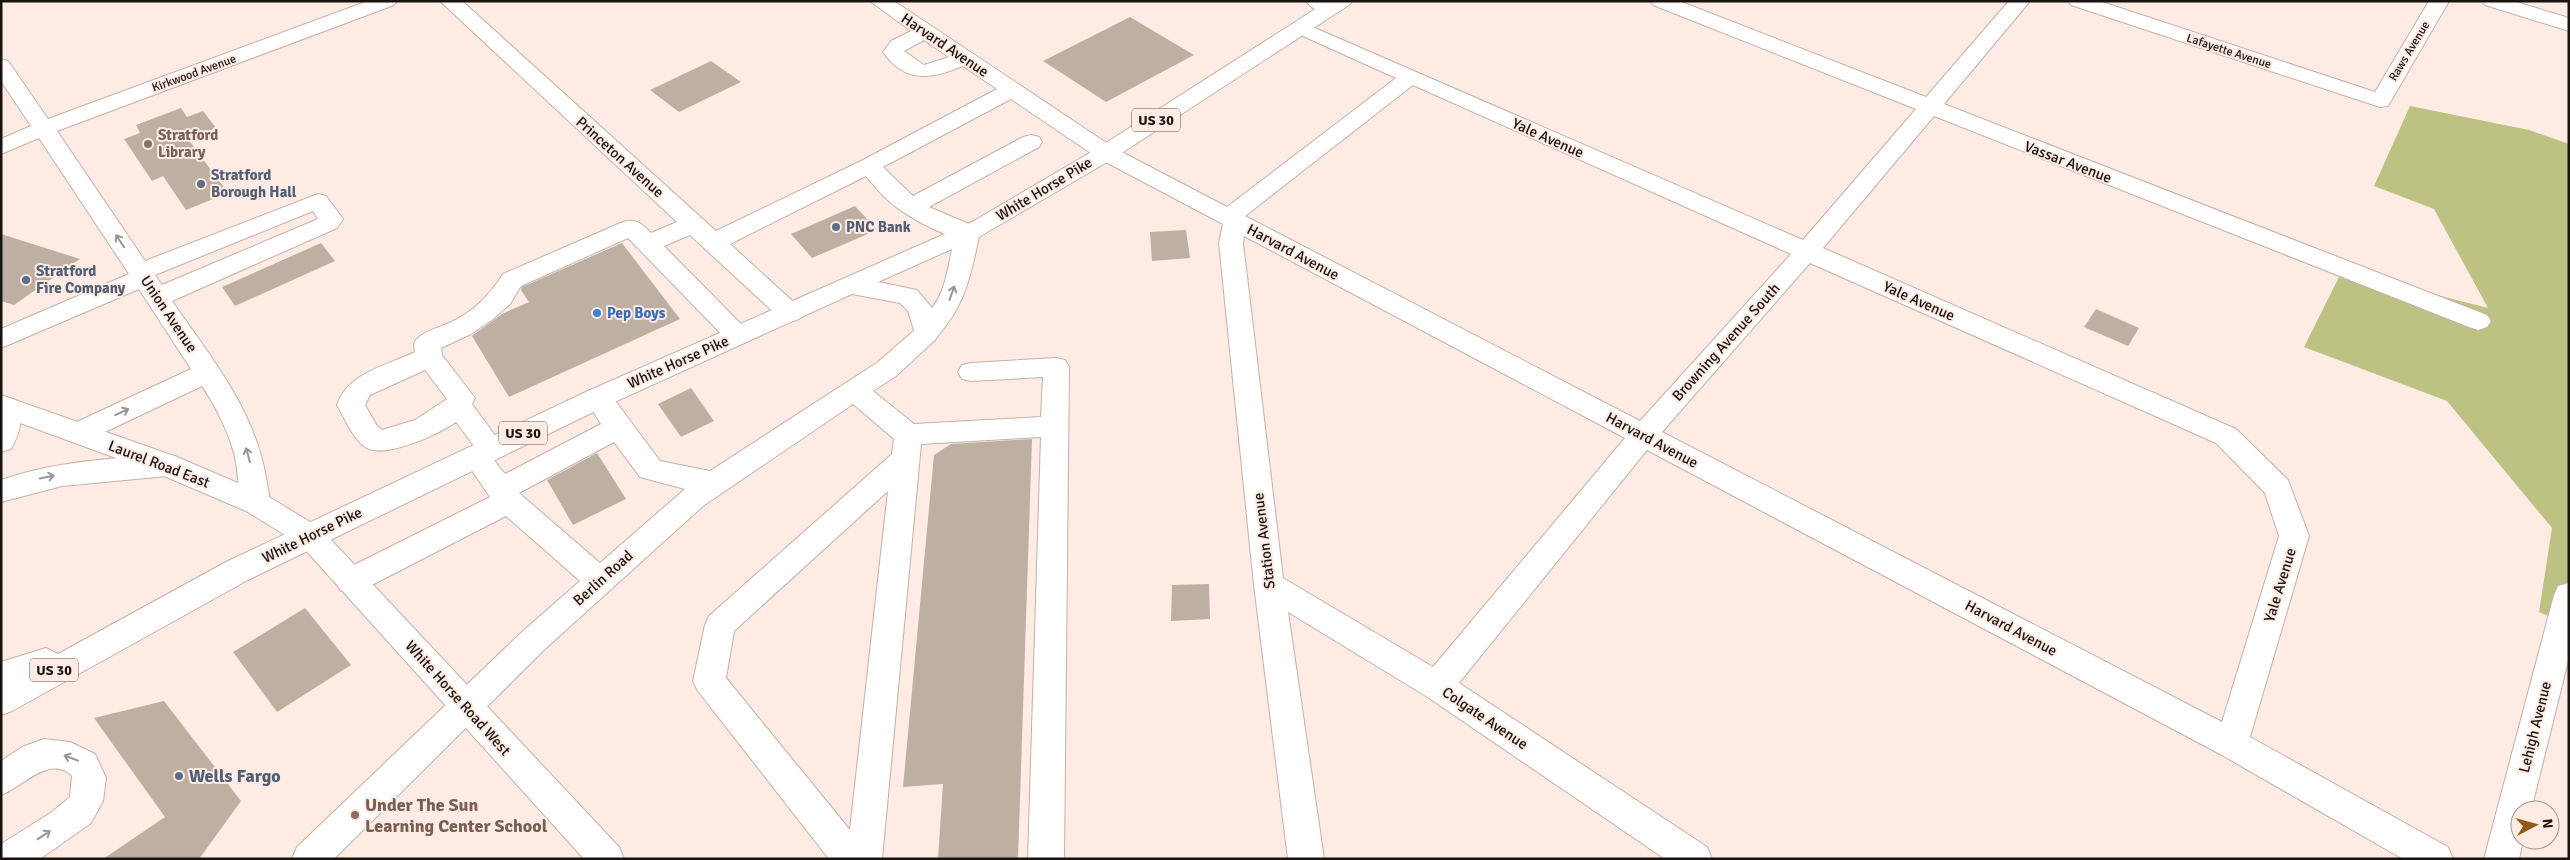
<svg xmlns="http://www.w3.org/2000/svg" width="2570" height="860" font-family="Signika,sans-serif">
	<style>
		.forest { fill: #bbc282 }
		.building { fill: #bdb0a3 }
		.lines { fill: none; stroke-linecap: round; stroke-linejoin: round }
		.minor-casing { stroke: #c3b1a9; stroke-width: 2 }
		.major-casing { stroke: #c3b1a9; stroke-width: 2 }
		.highway-casing { stroke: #c3b1a9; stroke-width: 2 }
		.minor { fill: #fff; fill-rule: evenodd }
		.major { fill: #fff; fill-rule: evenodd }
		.highway { fill: #fff; fill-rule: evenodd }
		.oneway { stroke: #989593 }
		.education-dot { fill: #8d6e63; stroke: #feebe3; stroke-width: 2 }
		.service-dot { fill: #5c6f8a; stroke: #feebe3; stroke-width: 2 }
		.shop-dot { fill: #3f7fe0; stroke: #feebe3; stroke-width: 2 }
		.labels { text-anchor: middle; stroke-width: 4; stroke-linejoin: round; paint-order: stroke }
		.far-street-label { font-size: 12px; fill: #191310; stroke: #feebe3 }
		.shield { fill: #feebe3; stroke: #5e544f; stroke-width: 1 }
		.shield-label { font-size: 14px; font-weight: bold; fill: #191310 }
		.street-label { font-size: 15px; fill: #191310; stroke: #feebe3 }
		.education-label { font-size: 15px; font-weight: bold; fill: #785e54; stroke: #feebe3; text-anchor: start }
		.service-label { font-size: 15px; font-weight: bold; fill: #4e5e75; stroke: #feebe3; text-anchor: start }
		.shop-label { font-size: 15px; font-weight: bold; fill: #366cbe; stroke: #feebe3; text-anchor: start }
		.near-service-label { font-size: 18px; font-weight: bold; fill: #4e5e75; stroke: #feebe3; text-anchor: start }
		.near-education-label { font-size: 18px; font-weight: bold; fill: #785e54; stroke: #feebe3; text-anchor: start }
	</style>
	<rect width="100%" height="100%" fill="#feebe3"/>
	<polygon class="forest" points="2410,106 2529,130 2569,144 2569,625 2539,612 2552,528 2447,401 2304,347 2342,271 2488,308 2434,209 2374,186"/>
	<g class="building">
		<polygon points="1130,17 1194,55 1106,102 1043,61"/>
		<polygon points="711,61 741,82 679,112 650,90"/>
		<polygon points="181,108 187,117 203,111 216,128 188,139 228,193 186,210 163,176 152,181 124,139 140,133 136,125"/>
		<polygon points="855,206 877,230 812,258 791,234"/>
		<polygon points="1186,230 1190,258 1152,261 1150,232"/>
		<polygon points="1,234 80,259 14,305 1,301"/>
		<polygon points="321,243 335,261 235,306 222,287"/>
		<polygon points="622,243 680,319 509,397 472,336 502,314 529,302 521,290 522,287"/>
		<polygon points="2096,309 2139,328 2128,346 2084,327"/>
		<polygon points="691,388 714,421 681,437 658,404"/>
		<polygon points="1032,439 1018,859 938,859 943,784 903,787 934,455 951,444"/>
		<polygon points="597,453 626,499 573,525 547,480"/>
		<polygon points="1209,584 1210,619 1171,621 1172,585"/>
		<polygon points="305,608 351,665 277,712 233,652"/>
		<polygon points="164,701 241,801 199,859 103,859 165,817 94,718"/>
	</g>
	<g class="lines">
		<g class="minor-casing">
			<g id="minor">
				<path d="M368,1H397L394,5L57,131L145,261L318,194L326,196L343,219L337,228L172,301C210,356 255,410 266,478C268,490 272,500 266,511L256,514L246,511C237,493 239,472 234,453C228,431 215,405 202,386L88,440L78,443L68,440L64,433L68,426L191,369L139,289L1,348V329L129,274L39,138L1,154V139L31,126L1,81V59L8,61L48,119ZM313,211L318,219L162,285L155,275Z"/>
				<path d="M440,1H462L716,231L861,161L997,89L963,66C932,79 905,84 883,52L891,41L911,31L870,1H894L1114,148L1227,207L1396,78L1294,32L1291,28L1294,24L1301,22L1803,240L1916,109L1653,5L1650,1H1679L1926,97L2009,1H2030L1944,104L2487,315L2491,321L2487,327L2478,330L2469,327L1934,116L1823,248L2236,429L2288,480L2309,536L2250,737L2448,847L2453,859H2403L2220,754L1647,450L1459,683L1707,847L1712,859H1665L1426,696L1288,612L1324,859H1288L1254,585L1219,243L1223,224L1098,158L1011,99L883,167L913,196L1023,137L1031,135L1039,137L1042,142L1039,147L929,207L976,227L980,233L976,239C955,244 907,217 890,202C881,195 874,185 866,176L730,244L799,307L803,313L799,319L790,322L781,319L690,235L664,246L747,330L751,336L747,342L738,345L729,342L628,238L521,286L510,304L493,319L471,334L441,348L442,355L475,398L472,404L505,449L501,456L493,459L505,474L601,424L585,398L588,391L598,388L608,391L660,461L710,471L878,362L917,328L926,325L935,328L939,334L935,340L896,376L873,391L914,424L1041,417L1043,377L971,381L962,379L958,372L962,365L971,363L1056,358L1065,360L1069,367L1064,859H1028L1041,437L921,444L882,859H829L698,691L693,681L705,625L709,616L892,454L894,439L853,404L703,506L545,649L334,859H292L297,847L523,631L580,581L506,516L362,590L351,593L340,590L336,581L340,572L490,497L462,456L466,449L474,446L456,422C439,434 384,460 365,447C352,437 345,419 337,405C347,373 388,365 415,352C414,347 413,342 418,338C425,331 440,327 449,323C472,313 490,295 503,274L623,222C637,218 642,224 651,233L677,222ZM924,40L949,57L924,65L904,51ZM1413,85L1791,254L1640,421L1245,216ZM1244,236L1625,438L1433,667L1283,578L1243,243ZM1810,263L2216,443L2265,493L2279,536L2222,722L1662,432ZM425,370L447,399L415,420L382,430L377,426L365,405L370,395ZM614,442L640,477L685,489L600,563L519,493ZM888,491L850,830L726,678L734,631Z"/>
				<path d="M1306,1H1331L1340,9L1337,13C1326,16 1313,11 1306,1Z"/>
				<polygon points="2068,1 2099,1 2375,92 2429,1 2449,1 2391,101 2388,106 2380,107 2071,5"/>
				<polygon points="2482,1 2513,1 2569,18 2569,31 2485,5"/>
				<polygon points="2569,583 2569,657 2531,810 2520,810 2520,840 2523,840 2519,859 2484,859 2554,595 2558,586"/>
				<path d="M44,739L70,742L95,754L106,778L103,801L91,823L40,859H1V844L52,812L70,797L72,776C49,754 23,787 1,795V761L22,747Z"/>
			</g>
		</g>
		<g class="major-casing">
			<polygon id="major" points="1,395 177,457 266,495 320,528 619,847 624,859 584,859 300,544 246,511 157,473 1,416"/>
		</g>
		<g class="highway-casing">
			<g id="highway">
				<path d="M1328,1H1352L1349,5L1114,158L979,237C972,268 967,298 947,324C938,337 933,345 917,340L908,311L900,303L852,294L608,405L248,580L12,711L1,715V662L46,648L58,654L226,562L588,391L972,222L1098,148ZM952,249C948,268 945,292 932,308L917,290L878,282Z"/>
				<path d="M5,397L15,400C25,418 20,432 11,449L1,452V398Z"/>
				<path d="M167,454L177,457L181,465L177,473L167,476L62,486L1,502V480C55,461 111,459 167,454Z"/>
			</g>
		</g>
		<use href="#minor" class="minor"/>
		<use href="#major" class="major"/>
		<use href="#highway" class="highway"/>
	</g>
	<defs><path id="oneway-shaft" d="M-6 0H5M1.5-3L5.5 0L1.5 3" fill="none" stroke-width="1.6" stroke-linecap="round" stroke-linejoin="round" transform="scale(1.25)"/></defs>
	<g class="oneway">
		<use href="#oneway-shaft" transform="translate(120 241) rotate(-124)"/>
		<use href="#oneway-shaft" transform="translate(952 293) rotate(-70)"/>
		<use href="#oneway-shaft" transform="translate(122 412) rotate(-25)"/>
		<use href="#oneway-shaft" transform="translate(248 455) rotate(-105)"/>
		<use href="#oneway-shaft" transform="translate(47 477) rotate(-11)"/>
		<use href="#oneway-shaft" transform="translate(71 758) rotate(-159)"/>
		<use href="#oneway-shaft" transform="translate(44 835) rotate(-33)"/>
	</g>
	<g class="education-dot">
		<circle cx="148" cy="144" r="5"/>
		<circle cx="355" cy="815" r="5"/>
	</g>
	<g class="service-dot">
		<circle cx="201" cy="184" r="5"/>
		<circle cx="836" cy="227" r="5"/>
		<circle cx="26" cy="280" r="5"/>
		<circle cx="179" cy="776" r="5"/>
	</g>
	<circle class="shop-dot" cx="597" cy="313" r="5"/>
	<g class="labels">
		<g class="far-street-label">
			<text transform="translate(2229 51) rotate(18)" y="4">Lafayette Avenue</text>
			<text transform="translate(2409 51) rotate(-59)" y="4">Raws Avenue</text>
			<text transform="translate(194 73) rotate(-20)" y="4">Kirkwood Avenue</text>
		</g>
		<g class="shield">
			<rect x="1132" y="108.5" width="48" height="23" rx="4"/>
			<rect x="499" y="421.5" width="48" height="23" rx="4"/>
			<rect x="30" y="658.5" width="48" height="23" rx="4"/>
		</g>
		<g class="shield-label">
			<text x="1156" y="125">US 30</text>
			<text x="523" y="438">US 30</text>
			<text x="54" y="675">US 30</text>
		</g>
		<g class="street-label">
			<text transform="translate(945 45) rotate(34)" y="5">Harvard Avenue</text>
			<text transform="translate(1548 138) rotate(24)" y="5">Yale Avenue</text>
			<text transform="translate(620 157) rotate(42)" y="5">Princeton Avenue</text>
			<text transform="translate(2068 162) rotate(21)" y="5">Vassar Avenue</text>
			<text transform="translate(1044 189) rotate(-31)" y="5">White Horse Pike</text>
			<text transform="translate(1293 252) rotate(28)" y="5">Harvard Avenue</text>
			<text transform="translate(1919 301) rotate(24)" y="5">Yale Avenue</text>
			<text transform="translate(169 314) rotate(56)" y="5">Union Avenue</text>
			<text transform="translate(1726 342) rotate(-48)" y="5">Browning Avenue South</text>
			<text transform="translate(678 362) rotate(-24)" y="5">White Horse Pike</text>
			<text transform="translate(1652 440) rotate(28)" y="5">Harvard Avenue</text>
			<text transform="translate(159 464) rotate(21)" y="5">Laurel Road East</text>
			<text transform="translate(312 535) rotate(-26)" y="5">White Horse Pike</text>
			<text transform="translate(1264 541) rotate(-97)" y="5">Station Avenue</text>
			<text transform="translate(603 578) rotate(-42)" y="5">Berlin Road</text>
			<text transform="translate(2280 585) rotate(-73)" y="5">Yale Avenue</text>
			<text transform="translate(2011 628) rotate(28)" y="5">Harvard Avenue</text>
			<text transform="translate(458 698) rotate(48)" y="5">White Horse Road West</text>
			<text transform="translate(1485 718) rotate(34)" y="5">Colgate Avenue</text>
			<text transform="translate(2535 727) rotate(-76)" y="5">Lehigh Avenue</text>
		</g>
		<g class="education-label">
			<text x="158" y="140">Stratford<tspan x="158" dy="17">Library</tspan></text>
		</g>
		<g class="service-label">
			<text x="211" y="180">Stratford<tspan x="211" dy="17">Borough Hall</tspan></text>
			<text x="846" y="232">PNC Bank</text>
			<text x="36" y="276">Stratford<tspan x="36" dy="17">Fire Company</tspan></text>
		</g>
		<g class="shop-label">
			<text x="607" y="318">Pep Boys</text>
		</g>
		<g class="near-service-label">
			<text x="189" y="782">Wells Fargo</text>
		</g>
		<g class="near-education-label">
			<text x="365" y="811">Under The Sun<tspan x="365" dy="21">Learning Center School</tspan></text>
		</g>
	</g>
	<rect width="2570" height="860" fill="none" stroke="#191310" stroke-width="5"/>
	<g transform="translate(2535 825) rotate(84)"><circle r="24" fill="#feebe3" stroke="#a2958f"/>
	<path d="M0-4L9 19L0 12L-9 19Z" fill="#935916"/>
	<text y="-8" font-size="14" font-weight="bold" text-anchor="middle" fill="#191310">N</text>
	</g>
</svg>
